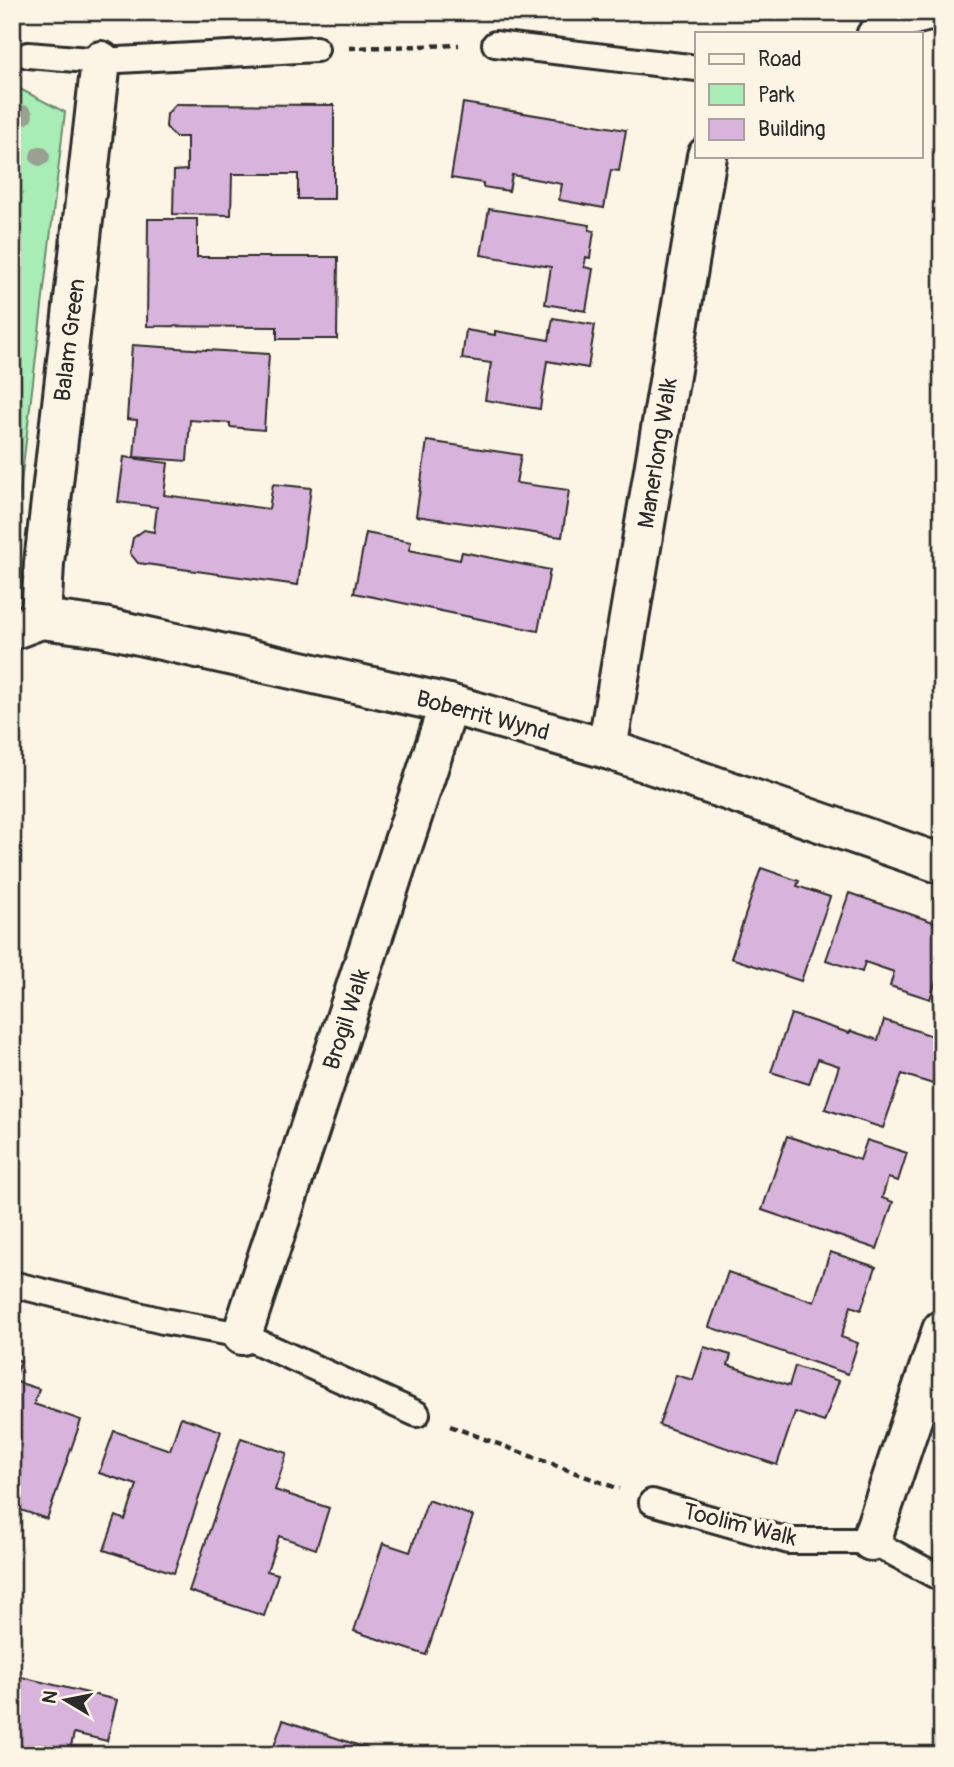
<svg xmlns="http://www.w3.org/2000/svg" width="954" height="1767" font-family="Pangolin,sans-serif">
	<style>
		.green { fill: #a8ecb6; stroke: #6a8c70; stroke-width: 2 }
		.building { fill: #d8b3db; stroke: #2b2b2b; stroke-width: 2 }
		.lines { fill: none; stroke-linecap: round; stroke-linejoin: round }
		.service-casing { stroke: #2b2b2b; stroke-width: 30 }
		.minor-casing { stroke: #2b2b2b; stroke-width: 44 }
		.path { stroke: #2b2b2b; stroke-width: 4.5; stroke-dasharray: 7 5; stroke-linecap: butt }
		.service { stroke: #fcf5e5; stroke-width: 24 }
		.minor { stroke: #fcf5e5; stroke-width: 38 }
		.tree { fill: #9aa092 }
		.labels { text-anchor: middle; stroke-width: 7; stroke-linejoin: round; paint-order: stroke }
		.street-label { font-size: 23px; fill: #2b2b2b; stroke: #fcf5e5 }
	</style>
	<rect width="100%" height="100%" fill="#fcf5e5"/>
	<filter id="ink" filterUnits="userSpaceOnUse"><feTurbulence type="fractalNoise" baseFrequency=".0143" numOctaves="2"/><feDisplacementMap in="SourceGraphic" scale="14" xChannelSelector="R" yChannelSelector="G"/><feConvolveMatrix kernelMatrix="1 2 1 2 8 2 1 2 1" color-interpolation-filters="sRGB"/></filter>
	<g filter="url(#ink)">
		<polygon class="green" points="12,85 65,112 12,559"/>
		<g class="building">
			<polygon points="463,103 626,130 619,171 611,170 604,208 559,200 562,184 512,175 509,191 483,187 483,183 451,178"/>
			<polygon points="176,104 334,105 334,199 298,199 298,174 232,174 231,215 173,214 174,171 187,170 187,137 175,137 166,127 167,114"/>
			<polygon points="489,209 590,225 589,230 594,231 590,258 586,257 584,267 593,269 586,311 545,304 551,267 481,255"/>
			<polygon points="148,219 197,219 197,257 338,257 337,339 277,339 277,327 147,326"/>
			<polygon points="553,318 595,325 588,368 547,361 540,409 485,400 491,363 462,359 466,330 495,335 495,331 549,340"/>
			<polygon points="132,345 269,354 264,430 230,427 230,423 190,420 187,461 134,457 137,420 127,419"/>
			<polygon points="427,441 521,455 516,483 569,490 562,537 416,516"/>
			<polygon points="124,457 168,463 164,495 269,509 273,484 311,488 298,585 138,563 130,553 133,538 144,530 154,532 157,507 118,502"/>
			<polygon points="366,533 411,542 409,550 460,560 462,552 550,570 538,631 354,593"/>
			<polygon points="761,868 799,881 797,886 830,897 801,981 731,958"/>
			<polygon points="849,893 942,925 942,980 937,978 930,999 890,986 894,972 865,962 862,972 826,960"/>
			<polygon points="791,1014 849,1033 851,1031 878,1040 884,1020 942,1039 942,1077 939,1086 902,1074 883,1128 825,1109 839,1066 818,1059 809,1084 771,1072"/>
			<polygon points="787,1136 860,1160 867,1140 907,1153 898,1181 888,1178 882,1198 893,1202 877,1249 762,1210"/>
			<polygon points="830,1252 876,1267 861,1310 851,1306 841,1337 858,1343 848,1374 709,1327 728,1272 814,1302"/>
			<polygon points="704,1347 731,1355 728,1365 789,1386 795,1366 839,1381 824,1422 795,1412 777,1465 659,1425 676,1375 693,1380"/>
			<polygon points="12,1358 21,1361 14,1381 39,1389 34,1404 81,1420 47,1519 12,1507 15,1494 12,1493"/>
			<polygon points="181,1417 221,1431 174,1573 104,1550 116,1516 125,1520 137,1485 99,1473 114,1431 170,1450"/>
			<polygon points="241,1438 287,1453 275,1490 329,1508 316,1549 279,1536 267,1571 278,1574 264,1616 189,1591"/>
			<polygon points="428,1500 473,1516 426,1655 354,1631 383,1543 410,1552"/>
			<polygon points="17,1676 117,1700 107,1741 74,1733 69,1755 12,1755 12,1696"/>
			<polygon points="283,1720 387,1755 271,1755"/>
		</g>
		<g class="lines">
			<g class="service-casing">
				<g id="service">
					<polyline points="870,33 942,15"/>
					<polyline points="495,44 697,68"/>
					<polyline points="28,55 101,61 316,49"/>
					<polyline points="12,1284 163,1321 242,1335 417,1414"/>
					<polyline points="652,1502 789,1541 871,1541 942,1579"/>
				</g>
			</g>
			<g class="minor-casing">
				<g id="minor">
					<polyline points="41,619 44,563 101,61"/>
					<polyline points="12,630 41,619 103,627 449,704 607,749 942,864"/>
					<polyline points="607,749 707,156"/>
					<polyline points="242,1335 449,704"/>
					<polyline points="871,1541 942,1330"/>
				</g>
			</g>
			<g class="path">
				<polyline points="349,48 459,45"/>
				<polyline points="450,1426 619,1489"/>
			</g>
			<use href="#service" class="service"/>
			<use href="#minor" class="minor"/>
		</g>
		<g class="tree">
			<circle cx="23" cy="115" r="10"/>
			<circle cx="40" cy="156" r="10"/>
		</g>
	</g>
	<g class="labels">
		<g class="street-label">
			<text transform="translate(69 340) rotate(-83)" y="8">Balam Green</text>
			<text transform="translate(657 453) rotate(-81)" y="8">Manerlong Walk</text>
			<text transform="translate(483 715) rotate(15)" y="8">Boberrit Wynd</text>
			<text transform="translate(346 1019) rotate(-72)" y="8">Brogil Walk</text>
			<text transform="translate(740 1524) rotate(14)" y="8">Toolim Walk</text>
		</g>
	</g>
	<rect width="954" height="1767" fill="none" stroke="#fcf5e5" stroke-width="42"/>
	<rect x="21" y="21" width="912" height="1725" fill="none" stroke="#2b2b2b" stroke-width="2.5" filter="url(#ink)"/>
	<rect x="695" y="32" width="228" height="126" fill="#fcf5e5" stroke="#a8a49b" stroke-width="2"/>
	<rect x="709" y="54" width="35" height="10" fill="#fcf5e5" stroke="#a8a49b" stroke-width="2"/>
	<text x="758" y="66" font-size="21" fill="#2b2b2b">Road</text>
	<rect x="709" y="84" width="35" height="21" fill="#a8ecb6" stroke="#a8a49b" stroke-width="2"/>
	<text x="758" y="102" font-size="21" fill="#2b2b2b">Park</text>
	<rect x="709" y="119" width="35" height="21" fill="#d8b3db" stroke="#a8a49b" stroke-width="2"/>
	<text x="758" y="136" font-size="21" fill="#2b2b2b">Building</text>
	<g transform="translate(66 1700) rotate(280)" stroke="#fcf5e5" stroke-width="5" paint-order="stroke">
	<path d="M0-5L12 26L0 18L-12 26Z" fill="#2b2b2b"/>
	<text y="-10" font-size="19" font-weight="bold" text-anchor="middle" fill="#2b2b2b">N</text>
	</g>
</svg>
